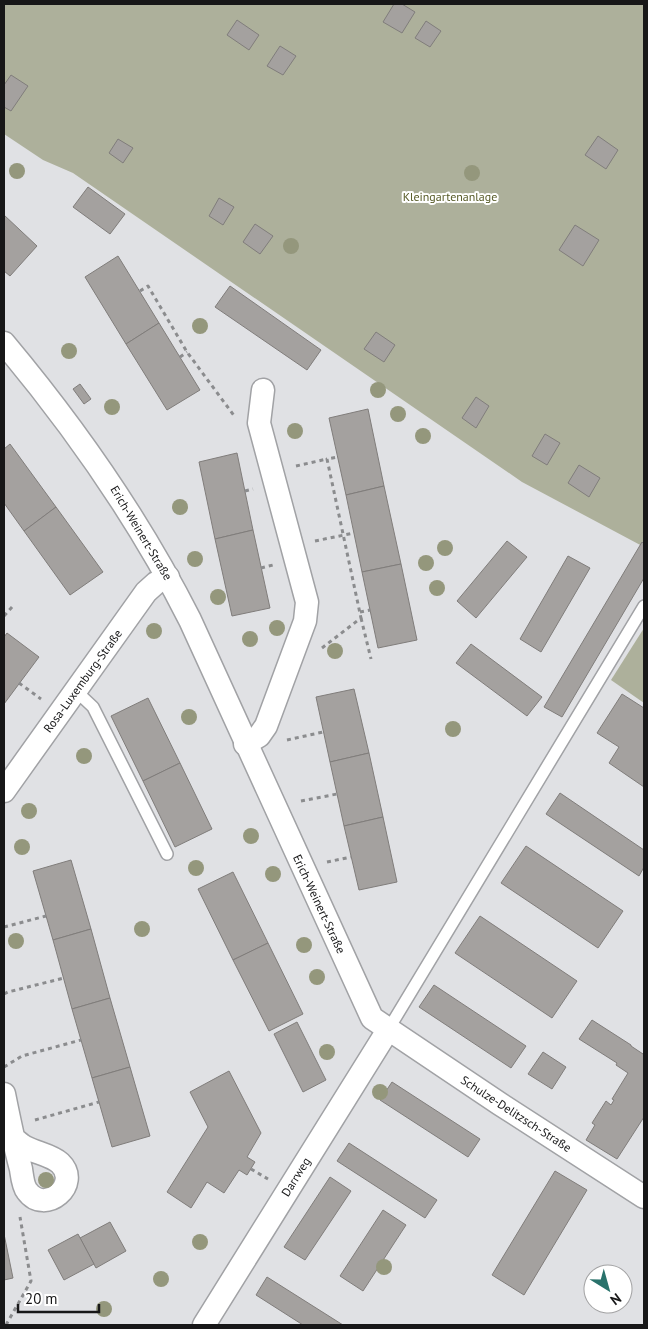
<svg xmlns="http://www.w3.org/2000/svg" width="648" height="1329" font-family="'PT Sans',sans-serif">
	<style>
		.green { fill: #adb09b }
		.building { fill: #a4a19f; stroke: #807d7b }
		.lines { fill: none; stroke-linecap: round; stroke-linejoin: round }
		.service-casing { stroke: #a1a2a5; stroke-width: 14 }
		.minor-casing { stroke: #a1a2a5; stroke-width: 25 }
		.path { stroke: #8b8c8e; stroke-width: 3; stroke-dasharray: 4 4; stroke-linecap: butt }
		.service { stroke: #fff; stroke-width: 11 }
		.minor { stroke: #fff; stroke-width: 22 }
		.tree { fill: #94977c }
		.labels { text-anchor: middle; stroke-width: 4; stroke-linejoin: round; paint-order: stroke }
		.park-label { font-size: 12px; fill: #565a26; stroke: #fff }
		.street-label { font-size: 12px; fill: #171718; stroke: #fff }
	</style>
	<rect width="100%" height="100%" fill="#e0e1e4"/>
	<g class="green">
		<polygon points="4,4 644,4 644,547 522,482 73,173 43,160 4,134"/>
		<polygon points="644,628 644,703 611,680"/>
	</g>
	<g class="building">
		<polygon points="394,4 402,4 415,12 402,33 383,22"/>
		<polygon points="237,20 259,35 249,50 227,35"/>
		<polygon points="426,21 441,31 430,47 415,38"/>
		<polygon points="280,46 296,56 283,75 267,66"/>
		<polygon points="11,75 28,86 11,111 4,107 4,85"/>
		<polygon points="598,136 618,150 606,169 585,155"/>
		<polygon points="118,139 133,148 123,163 109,153"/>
		<polygon points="88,187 125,214 110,234 73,207"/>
		<polygon points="219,198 234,207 223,225 209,216"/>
		<polygon points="4,215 37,246 10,276 4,271"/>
		<polygon points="255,224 273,236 260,254 243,242"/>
		<polygon points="575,225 599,240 583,266 559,250"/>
		<polygon points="118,256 159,323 126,344 85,277"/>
		<polygon points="230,286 321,350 307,370 215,307"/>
		<polygon points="159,323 200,390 167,410 126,344"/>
		<polygon points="376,332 395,345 384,362 364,349"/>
		<polygon points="80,384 91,399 84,404 73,389"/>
		<polygon points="476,397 489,406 476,428 462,418"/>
		<polygon points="368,409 384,486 346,495 329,418"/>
		<polygon points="545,434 560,443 547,465 532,456"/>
		<polygon points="10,444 56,507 24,531 4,503 4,449"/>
		<polygon points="237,453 253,530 215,539 199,462"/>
		<polygon points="579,465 600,478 589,497 568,483"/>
		<polygon points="384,486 401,564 362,572 346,495"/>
		<polygon points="56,507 103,572 70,595 24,531"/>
		<polygon points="253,530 270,608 232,616 215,539"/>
		<polygon points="507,541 527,557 476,618 457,601"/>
		<polygon points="642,542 644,544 644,578 562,717 544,707"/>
		<polygon points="568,556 590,568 541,652 520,639"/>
		<polygon points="401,564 417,640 378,648 362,572"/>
		<polygon points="7,633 39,657 4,704 4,637"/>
		<polygon points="471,644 542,697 527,716 456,663"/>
		<polygon points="354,689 369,753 330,762 316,697"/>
		<polygon points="622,694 644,708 644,787 609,763 619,747 597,733"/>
		<polygon points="148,698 180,763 143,781 111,716"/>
		<polygon points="369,753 383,817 344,826 330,762"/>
		<polygon points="180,763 212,829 175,847 143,781"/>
		<polygon points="560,793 644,850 644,867 639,876 546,814"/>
		<polygon points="383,817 397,882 359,890 344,826"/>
		<polygon points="526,846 623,911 598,948 501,883"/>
		<polygon points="71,860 91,929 53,940 33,871"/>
		<polygon points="233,872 268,943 233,960 198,889"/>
		<polygon points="480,916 577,981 552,1018 455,953"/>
		<polygon points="91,929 110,998 72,1009 53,940"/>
		<polygon points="268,943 303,1014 269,1031 233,960"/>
		<polygon points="434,985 526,1046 511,1068 419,1007"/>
		<polygon points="110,998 130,1067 92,1078 72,1009"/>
		<polygon points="592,1020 631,1045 631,1046 643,1054 644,1052 644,1117 617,1159 586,1140 595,1125 592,1123 606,1101 611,1105 614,1100 612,1099 628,1073 616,1065 617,1063 579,1039"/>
		<polygon points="297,1022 326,1080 303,1092 274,1034"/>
		<polygon points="543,1052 566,1067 552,1089 528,1074"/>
		<polygon points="130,1067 150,1136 112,1147 92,1078"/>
		<polygon points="229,1071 261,1133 247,1157 255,1162 247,1175 239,1170 224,1193 207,1182 191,1208 167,1192 208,1127 190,1092"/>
		<polygon points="392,1082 480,1139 468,1157 380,1100"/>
		<polygon points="349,1143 437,1200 425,1218 337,1161"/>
		<polygon points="555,1171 587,1190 524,1295 492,1275"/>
		<polygon points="330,1177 351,1191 305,1260 284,1247"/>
		<polygon points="383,1210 406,1225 363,1291 340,1276"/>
		<polygon points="110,1222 126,1251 96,1268 80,1238"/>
		<polygon points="4,1234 13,1278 4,1280"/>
		<polygon points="78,1234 94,1264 64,1280 48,1250"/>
		<polygon points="267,1277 343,1325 303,1325 256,1295"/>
	</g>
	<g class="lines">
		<g class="service-casing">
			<g id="service">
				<polyline points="76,691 93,707 167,854"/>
				<polyline points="388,1030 644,606"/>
			</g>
		</g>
		<g class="minor-casing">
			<g id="minor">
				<path d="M4,343C76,429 139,519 190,620L372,1018L500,1104L644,1197"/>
				<polyline points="245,744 259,736 266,726 305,621 307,602 259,423 263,390"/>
				<polyline points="4,791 146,592 156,583 168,577"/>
				<path d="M4,1094C9,1119 14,1144 21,1169C22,1176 23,1186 27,1191C45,1216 82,1184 60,1163C51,1155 36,1153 25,1147C21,1145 17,1141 13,1138"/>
				<polyline points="204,1325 388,1030"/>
			</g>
		</g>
		<g class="path">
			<polyline points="140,291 148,286 187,352 235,417"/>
			<polyline points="180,357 187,352"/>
			<polyline points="296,466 327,459"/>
			<polyline points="245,491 253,489"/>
			<polyline points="315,541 354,533"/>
			<polyline points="261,568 273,565"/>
			<polyline points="360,612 370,610"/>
			<polyline points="4,616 13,606"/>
			<polyline points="361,618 371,659"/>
			<polyline points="322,648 361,618 327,459 338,457"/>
			<polyline points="19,683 41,699"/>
			<polyline points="287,740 323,732"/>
			<polyline points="301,801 337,794"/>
			<polyline points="327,862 351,857"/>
			<polyline points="4,927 46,916"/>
			<polyline points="4,994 8,992 64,978"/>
			<polyline points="4,1067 22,1056 81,1040"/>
			<polyline points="35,1120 99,1102"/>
			<polyline points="251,1169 268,1179"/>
			<polyline points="6,1325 31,1281 20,1217"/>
		</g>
		<use href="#service" class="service"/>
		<use href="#minor" class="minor"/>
	</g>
	<g class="tree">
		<circle cx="17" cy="171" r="8"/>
		<circle cx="472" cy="173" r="8"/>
		<circle cx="291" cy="246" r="8"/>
		<circle cx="200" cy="326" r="8"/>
		<circle cx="69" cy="351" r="8"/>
		<circle cx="378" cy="390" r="8"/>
		<circle cx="112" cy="407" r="8"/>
		<circle cx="398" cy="414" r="8"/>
		<circle cx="295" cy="431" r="8"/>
		<circle cx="423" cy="436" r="8"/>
		<circle cx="180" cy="507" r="8"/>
		<circle cx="445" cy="548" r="8"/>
		<circle cx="195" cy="559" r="8"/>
		<circle cx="426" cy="563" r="8"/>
		<circle cx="437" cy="588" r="8"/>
		<circle cx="218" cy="597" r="8"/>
		<circle cx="277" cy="628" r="8"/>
		<circle cx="154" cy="631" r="8"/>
		<circle cx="250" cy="639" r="8"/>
		<circle cx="335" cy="651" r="8"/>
		<circle cx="189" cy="717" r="8"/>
		<circle cx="453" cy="729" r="8"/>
		<circle cx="84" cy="756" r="8"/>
		<circle cx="29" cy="811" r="8"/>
		<circle cx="251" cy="836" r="8"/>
		<circle cx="22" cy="847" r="8"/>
		<circle cx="196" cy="868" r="8"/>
		<circle cx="273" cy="874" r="8"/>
		<circle cx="142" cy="929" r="8"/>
		<circle cx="16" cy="941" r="8"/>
		<circle cx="304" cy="945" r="8"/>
		<circle cx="317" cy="977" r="8"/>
		<circle cx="327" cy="1052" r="8"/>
		<circle cx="380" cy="1092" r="8"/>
		<circle cx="46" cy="1180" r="8"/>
		<circle cx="200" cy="1242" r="8"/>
		<circle cx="384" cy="1267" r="8"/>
		<circle cx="161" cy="1279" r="8"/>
		<circle cx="104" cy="1309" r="8"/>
	</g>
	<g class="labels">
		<g class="park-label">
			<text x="450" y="201">Kleingartenanlage</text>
		</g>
		<g class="street-label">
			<text transform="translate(141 533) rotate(59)" y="4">Erich-Weinert-Straße</text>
			<text transform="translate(83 681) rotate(-54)" y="4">Rosa-Luxemburg-Straße</text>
			<text transform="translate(319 904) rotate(65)" y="4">Erich-Weinert-Straße</text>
			<text transform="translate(516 1114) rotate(33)" y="4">Schulze-Delitzsch-Straße</text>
			<text transform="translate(296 1177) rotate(-58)" y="4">Darrweg</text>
		</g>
	</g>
	<rect width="648" height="1329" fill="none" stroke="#171718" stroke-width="10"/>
	<g transform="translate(608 1289) rotate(143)"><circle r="24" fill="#ffffff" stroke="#a2a2a3"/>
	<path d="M0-4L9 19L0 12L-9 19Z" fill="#29726b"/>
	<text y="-8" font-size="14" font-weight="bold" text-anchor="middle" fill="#171718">N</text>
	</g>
	<path d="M18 1304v8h81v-8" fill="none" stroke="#171718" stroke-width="2.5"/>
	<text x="25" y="1304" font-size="15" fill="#171718" stroke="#ffffff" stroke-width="4" paint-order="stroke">20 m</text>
</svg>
